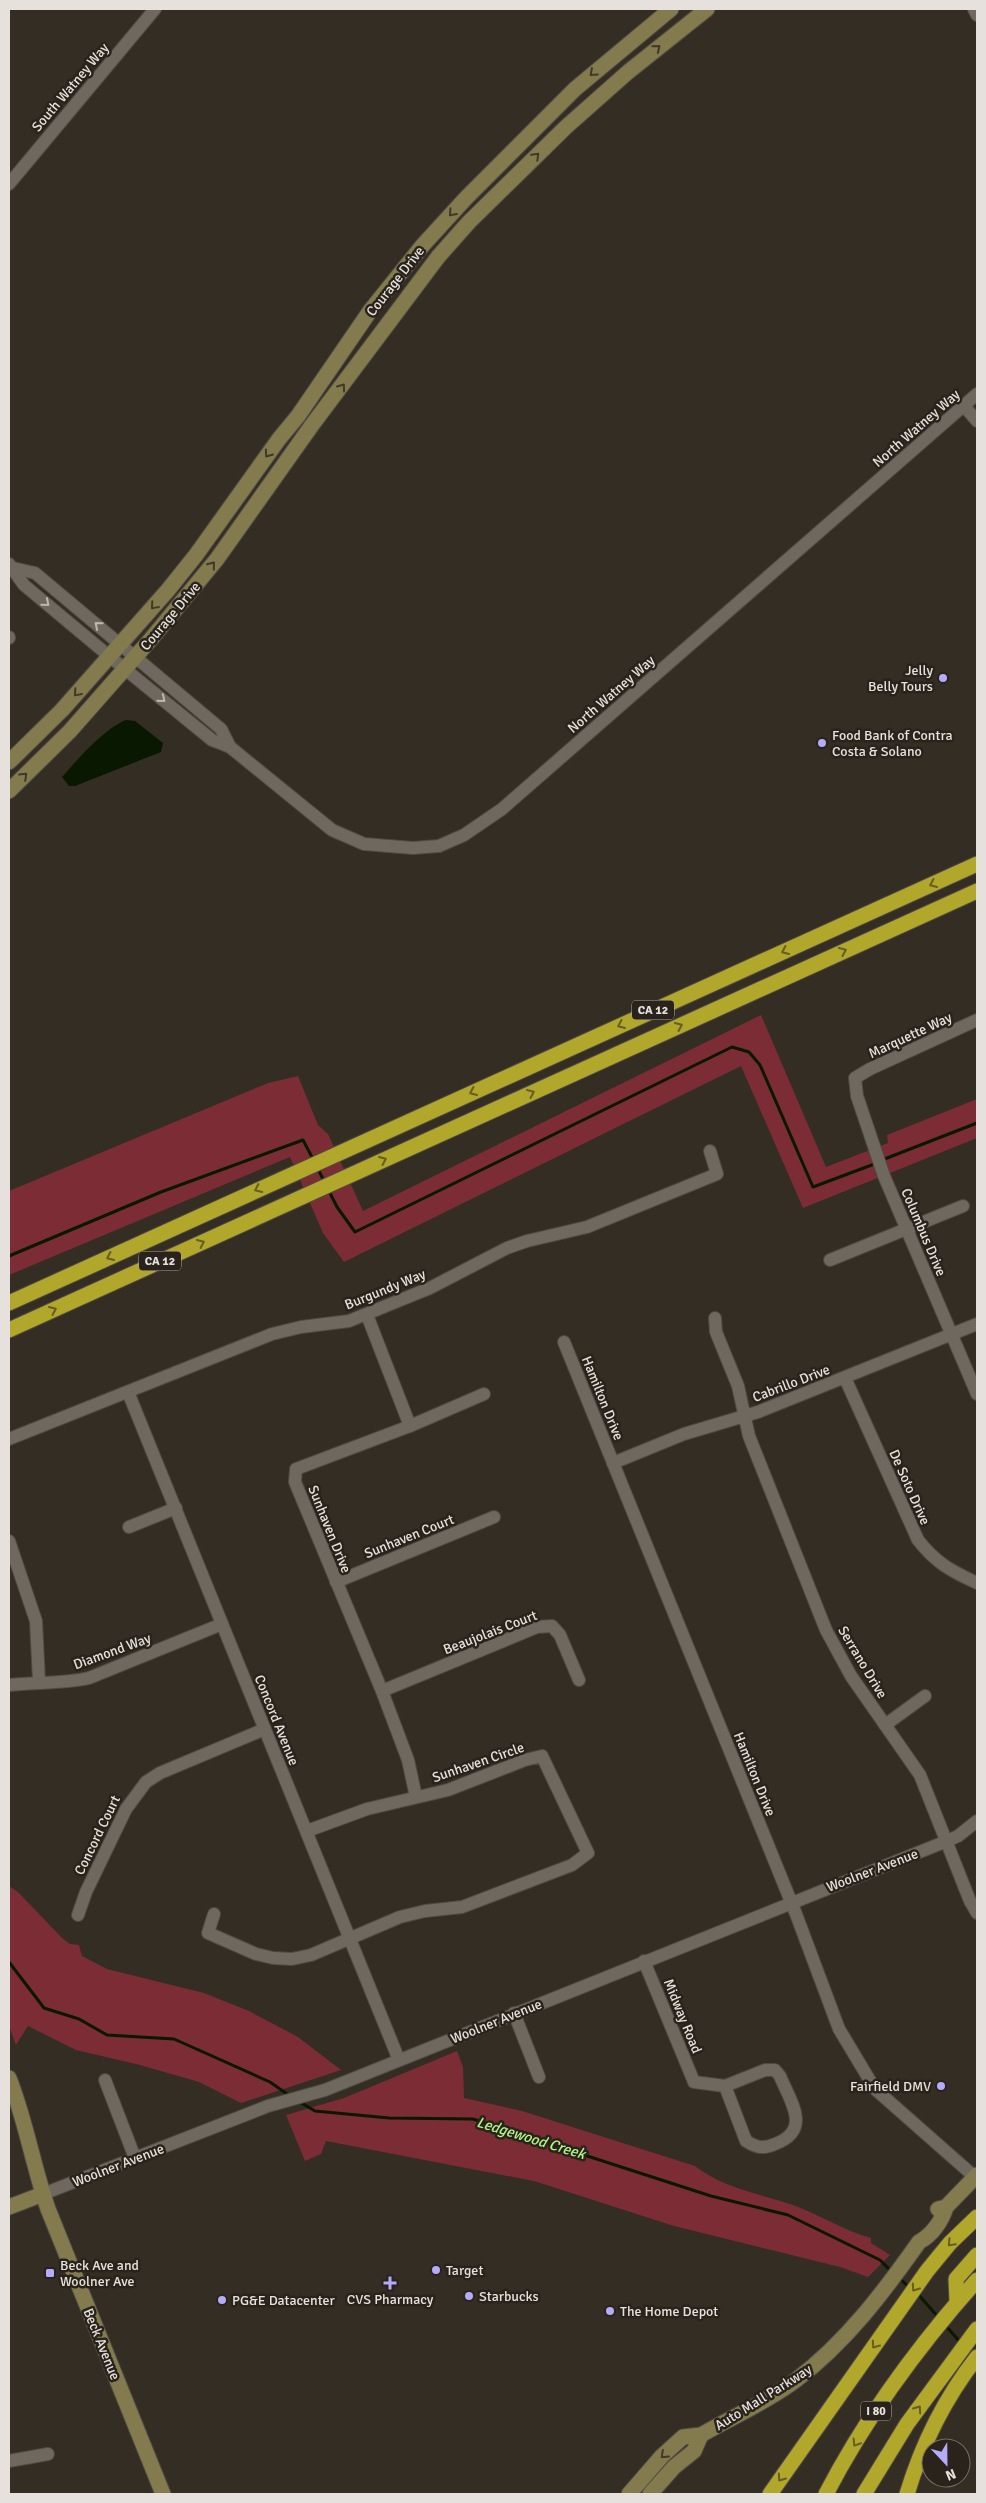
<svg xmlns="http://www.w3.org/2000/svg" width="986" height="2503" font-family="Signika,sans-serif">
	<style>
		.green { fill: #7c2c35 }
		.water { fill: #091801 }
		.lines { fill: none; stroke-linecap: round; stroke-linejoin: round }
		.stream { stroke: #091801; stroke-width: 3 }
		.street-casing { stroke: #504a43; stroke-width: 14 }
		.secondary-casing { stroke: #504a43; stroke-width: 17 }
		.highway-casing { stroke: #504a43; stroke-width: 17 }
		.street { stroke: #6f685e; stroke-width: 12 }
		.secondary { stroke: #837b4e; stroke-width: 15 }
		.highway { stroke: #b1a72a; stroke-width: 15 }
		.oneway { stroke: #403928 }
		.oneway2 { stroke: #bcb7b0 }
		.oneway3 { stroke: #665e22 }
		.poi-dot { fill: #b4acf9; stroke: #29231b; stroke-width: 2 }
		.labels { text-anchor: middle; stroke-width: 5; stroke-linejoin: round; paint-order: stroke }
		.shield { fill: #29231b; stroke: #ada8a2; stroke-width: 1 }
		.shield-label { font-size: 12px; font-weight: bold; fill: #e6e1dc }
		.street-label { font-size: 14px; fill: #e6e1dc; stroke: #29231b }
		.poi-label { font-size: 14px; fill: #e6e1dc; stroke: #29231b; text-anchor: start }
		.water-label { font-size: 15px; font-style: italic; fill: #b2f588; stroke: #29231b }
	</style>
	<rect width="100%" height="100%" fill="#332d24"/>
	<g class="green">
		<polygon points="761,1015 826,1167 888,1143 887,1135 977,1099 977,1138 803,1208 741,1066 344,1262 323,1233 290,1157 9,1275 9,1191 268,1083 298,1076 318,1125 328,1134 363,1211"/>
		<polygon points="9,1886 18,1892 62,1938 70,1944 79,1945 82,1956 107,1969 204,1993 249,2011 298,2037 341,2070 241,2103 199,2082 140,2065 76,2050 28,2026 16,2045 9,2026"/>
		<path d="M457,2051L463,2067L464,2098L522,2111L695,2166C723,2188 760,2194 793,2205C820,2215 843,2230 871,2238V2243L890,2255L868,2277L840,2267L674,2226L534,2181L326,2141L321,2154L305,2161L286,2115L344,2098Z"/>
	</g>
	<path class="water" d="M126,720L135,721L163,743L161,752L75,786H69L62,777C77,760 105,728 126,720Z"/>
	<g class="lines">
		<g class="stream">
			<polyline points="882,1160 977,1123"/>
			<polyline points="318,1169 324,1181"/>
			<polyline points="328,1189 337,1207 355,1232 732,1047 749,1052 760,1065 813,1187 877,1163"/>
			<polyline points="9,1256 161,1192 303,1140 313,1159"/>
			<polyline points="9,1962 44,2008 79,2019 107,2035 174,2039 270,2082 290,2096"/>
			<polyline points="300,2102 315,2111 389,2118 473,2119 711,2196 788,2215 880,2260 891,2271"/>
			<polyline points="898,2277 910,2288"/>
			<polyline points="917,2293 939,2318"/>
			<polyline points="945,2325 961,2343"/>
		</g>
		<g class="street-casing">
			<g id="street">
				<polyline points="974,9 977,15"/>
				<polyline points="9,184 155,9"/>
				<polyline points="964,406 977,421"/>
				<polyline points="9,564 24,585 109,656 212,740 230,747 332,830 364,844 413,848 439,846 464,835 502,809 977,394"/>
				<polyline points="13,568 35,573 221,729 230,747"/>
				<polyline points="9,637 9,638"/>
				<polyline points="977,1020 870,1069 855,1078 857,1096 884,1176 977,1394"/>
				<polyline points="830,1260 963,1206"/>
				<polyline points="367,1315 410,1426 296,1469 295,1482 382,1691 408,1760 416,1797"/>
				<polyline points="715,1318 716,1332 738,1386 749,1436 826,1630 851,1676 920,1775 970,1901 977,1913"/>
				<polyline points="564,1342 796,1914 839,2029 875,2089 976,2178"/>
				<path d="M845,1378L918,1540C936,1563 951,1571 977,1583"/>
				<polyline points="128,1392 399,2060"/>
				<polyline points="410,1426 484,1394"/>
				<polyline points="9,1439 272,1334 301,1327 349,1321 430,1288 507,1248 527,1241 587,1227 717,1174 710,1151"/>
				<polyline points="613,1463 684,1434 758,1412 977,1324"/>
				<polyline points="129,1527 176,1508"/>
				<polyline points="9,1541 36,1621 39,1681"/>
				<polyline points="336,1582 494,1517"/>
				<path d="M9,1685C35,1682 63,1684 89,1678L222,1624"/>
				<polyline points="382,1691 537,1627 552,1626 560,1635 579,1680"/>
				<polyline points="885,1725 925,1696"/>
				<polyline points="214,1914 208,1933 256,1954 273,1958 292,1959 311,1955 400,1917 425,1911 462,1907 572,1865 588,1853 542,1756 525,1760 448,1790 367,1809 307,1831"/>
				<polyline points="78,1915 86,1892 126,1809 146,1782 160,1773 265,1729"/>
				<path d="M644,1961L694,2082L725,2086L746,2141C757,2148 764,2149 775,2144C812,2130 791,2103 780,2076L775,2070H765L725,2086"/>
				<polyline points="514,2013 539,2077"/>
				<polyline points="105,2080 135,2158"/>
				<polyline points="43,2194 268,2106 325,2090 947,1841 958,1836 977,1821"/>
				<polyline points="9,2461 48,2454"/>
			</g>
		</g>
		<g class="secondary-casing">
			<g id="secondary">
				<polyline points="9,762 62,710 168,590 196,555 279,439 298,416 370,311 423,245 466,198 575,89 671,9"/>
				<polyline points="9,791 70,731 151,639 217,559 312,425 438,257 469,222 566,127 628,72 707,9"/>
				<path d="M9,2078C26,2121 33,2166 48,2209L163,2494"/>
				<polyline points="9,2207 43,2194"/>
				<polyline points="938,2209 946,2207 977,2175"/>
				<path d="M629,2494L662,2456L683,2437L701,2435C732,2417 767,2402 796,2380C846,2342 883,2293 919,2242C932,2235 942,2221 946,2207"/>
				<polyline points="650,2494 674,2467 694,2451 701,2435"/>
			</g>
		</g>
		<g class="highway-casing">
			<g id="highway">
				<polyline points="9,1303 977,864"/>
				<polyline points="9,1330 977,891"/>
				<polyline points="957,2302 956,2279 977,2255"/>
				<polyline points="770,2494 927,2271 950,2243 977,2217"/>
				<path d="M826,2494C866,2417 920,2344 977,2280"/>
				<polyline points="864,2494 907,2424 977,2329"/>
				<path d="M907,2494C922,2444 945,2398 977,2357"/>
			</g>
		</g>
		<use href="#street" class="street"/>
		<use href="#secondary" class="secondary"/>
		<use href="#highway" class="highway"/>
	</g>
	<defs><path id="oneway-chevron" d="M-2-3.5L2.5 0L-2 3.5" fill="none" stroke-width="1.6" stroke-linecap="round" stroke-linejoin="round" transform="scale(1.25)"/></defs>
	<g class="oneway">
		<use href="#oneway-chevron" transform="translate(657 48) rotate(-40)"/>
		<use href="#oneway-chevron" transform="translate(593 73) rotate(138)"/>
		<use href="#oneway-chevron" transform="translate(536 156) rotate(-45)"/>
		<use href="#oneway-chevron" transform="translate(452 213) rotate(132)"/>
		<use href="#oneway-chevron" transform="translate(342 387) rotate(-54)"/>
		<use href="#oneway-chevron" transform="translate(268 454) rotate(125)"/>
		<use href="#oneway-chevron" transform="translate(212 565) rotate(-51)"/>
		<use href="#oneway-chevron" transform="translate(154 606) rotate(130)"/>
		<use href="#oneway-chevron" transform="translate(77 693) rotate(131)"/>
		<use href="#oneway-chevron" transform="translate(24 776) rotate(-44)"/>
		<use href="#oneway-chevron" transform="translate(664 2455) rotate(137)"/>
	</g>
	<g class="oneway2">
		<use href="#oneway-chevron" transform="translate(46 603) rotate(40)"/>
		<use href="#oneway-chevron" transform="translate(98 625) rotate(-140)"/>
		<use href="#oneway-chevron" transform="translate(162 699) rotate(39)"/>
	</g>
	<g class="oneway3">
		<use href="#oneway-chevron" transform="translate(933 884) rotate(156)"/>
		<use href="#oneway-chevron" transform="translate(785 951) rotate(156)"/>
		<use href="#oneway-chevron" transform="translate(843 951) rotate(-24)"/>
		<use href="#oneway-chevron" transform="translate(621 1025) rotate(156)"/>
		<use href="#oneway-chevron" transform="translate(679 1026) rotate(-24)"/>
		<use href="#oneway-chevron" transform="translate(473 1092) rotate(156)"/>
		<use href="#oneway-chevron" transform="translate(531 1093) rotate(-24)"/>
		<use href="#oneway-chevron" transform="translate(383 1160) rotate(-24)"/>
		<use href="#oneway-chevron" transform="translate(258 1189) rotate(155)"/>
		<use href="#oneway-chevron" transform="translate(201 1243) rotate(-25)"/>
		<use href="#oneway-chevron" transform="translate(110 1257) rotate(155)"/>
		<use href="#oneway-chevron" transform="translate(53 1310) rotate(-24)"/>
		<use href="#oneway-chevron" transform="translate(951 2243) rotate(133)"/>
		<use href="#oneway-chevron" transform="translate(915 2288) rotate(125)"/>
		<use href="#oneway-chevron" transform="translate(875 2345) rotate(125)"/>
		<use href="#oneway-chevron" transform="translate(918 2409) rotate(-55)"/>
		<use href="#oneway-chevron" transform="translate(856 2443) rotate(122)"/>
		<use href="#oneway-chevron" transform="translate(781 2478) rotate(125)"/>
	</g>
	<g class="poi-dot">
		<circle cx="943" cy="678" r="5"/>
		<circle cx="822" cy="743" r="5"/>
		<circle cx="941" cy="2086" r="5"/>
		<circle cx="436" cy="2270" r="5"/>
		<rect x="45" y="2268" width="10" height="10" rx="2.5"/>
		<path d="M387.5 2275.5h5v5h5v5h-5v5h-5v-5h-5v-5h5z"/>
		<circle cx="469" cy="2296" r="5"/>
		<circle cx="222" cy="2300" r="5"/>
		<circle cx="610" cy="2311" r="5"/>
	</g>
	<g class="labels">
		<g class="shield">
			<rect x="632" y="1000.5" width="42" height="19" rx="4"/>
			<rect x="139" y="1251.5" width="42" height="19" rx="4"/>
			<rect x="861" y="2401.5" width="30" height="19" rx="4"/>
		</g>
		<g class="shield-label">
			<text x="653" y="1014">CA 12</text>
			<text x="160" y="1265">CA 12</text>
			<text x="876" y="2415">I 80</text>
		</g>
		<g class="street-label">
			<text transform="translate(70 87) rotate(-50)" y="5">South Watney Way</text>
			<text transform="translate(395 281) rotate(-52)" y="5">Courage Drive</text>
			<text transform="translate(916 428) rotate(-41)" y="5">North Watney Way</text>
			<text transform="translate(170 616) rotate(-50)" y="5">Courage Drive</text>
			<text transform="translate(611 694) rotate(-41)" y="5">North Watney Way</text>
			<text transform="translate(910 1035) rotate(-25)" y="5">Marquette Way</text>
			<text transform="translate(924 1232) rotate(67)" y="5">Columbus Drive</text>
			<text transform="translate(385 1289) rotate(-22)" y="5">Burgundy Way</text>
			<text transform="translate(791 1383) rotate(-21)" y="5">Cabrillo Drive</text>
			<text transform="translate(603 1398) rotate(68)" y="5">Hamilton Drive</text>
			<text transform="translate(910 1487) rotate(66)" y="5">De Soto Drive</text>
			<text transform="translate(330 1529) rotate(68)" y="5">Sunhaven Drive</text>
			<text transform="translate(409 1536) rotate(-22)" y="5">Sunhaven Court</text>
			<text transform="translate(490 1632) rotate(-21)" y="5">Beaujolais Court</text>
			<text transform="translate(112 1651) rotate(-20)" y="5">Diamond Way</text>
			<text transform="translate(863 1662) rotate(59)" y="5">Serrano Drive</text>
			<text transform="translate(277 1720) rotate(68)" y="5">Concord Avenue</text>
			<text transform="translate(478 1762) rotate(-19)" y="5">Sunhaven Circle</text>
			<text transform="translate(755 1774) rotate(68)" y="5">Hamilton Drive</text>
			<text transform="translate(97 1835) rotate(-64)" y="5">Concord Court</text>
			<text transform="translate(872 1870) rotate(-21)" y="5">Woolner Avenue</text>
			<text transform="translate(683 2016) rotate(68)" y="5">Midway Road</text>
			<text transform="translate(496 2021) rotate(-22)" y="5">Woolner Avenue</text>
			<text transform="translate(118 2165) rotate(-21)" y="5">Woolner Avenue</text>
			<text transform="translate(102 2344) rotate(68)" y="5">Beck Avenue</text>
			<text transform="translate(763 2397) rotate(-32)" y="5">Auto Mall Parkway</text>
		</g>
		<g class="poi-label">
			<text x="933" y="675" text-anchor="end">Jelly<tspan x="933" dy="16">Belly Tours</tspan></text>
			<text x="832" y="740">Food Bank of Contra<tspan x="832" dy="16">Costa &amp; Solano</tspan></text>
			<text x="931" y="2091" text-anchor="end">Fairfield DMV</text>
			<text x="60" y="2270">Beck Ave and<tspan x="60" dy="16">Woolner Ave</tspan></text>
			<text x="446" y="2275">Target</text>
			<text x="479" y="2301">Starbucks</text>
			<text x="390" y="2304" text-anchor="middle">CVS Pharmacy</text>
			<text x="232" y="2305">PG&amp;E Datacenter</text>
			<text x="620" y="2316">The Home Depot</text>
		</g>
		<g class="water-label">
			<text transform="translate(531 2138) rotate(17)" y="5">Ledgewood Creek</text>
		</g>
	</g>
	<rect width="986" height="2503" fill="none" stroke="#e6e1dc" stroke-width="20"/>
	<g transform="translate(946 2463) rotate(158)"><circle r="24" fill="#29231b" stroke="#756f68"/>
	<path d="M0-4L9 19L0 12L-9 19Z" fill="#b4acf9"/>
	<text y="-8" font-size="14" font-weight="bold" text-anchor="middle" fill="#e6e1dc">N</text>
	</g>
</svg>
